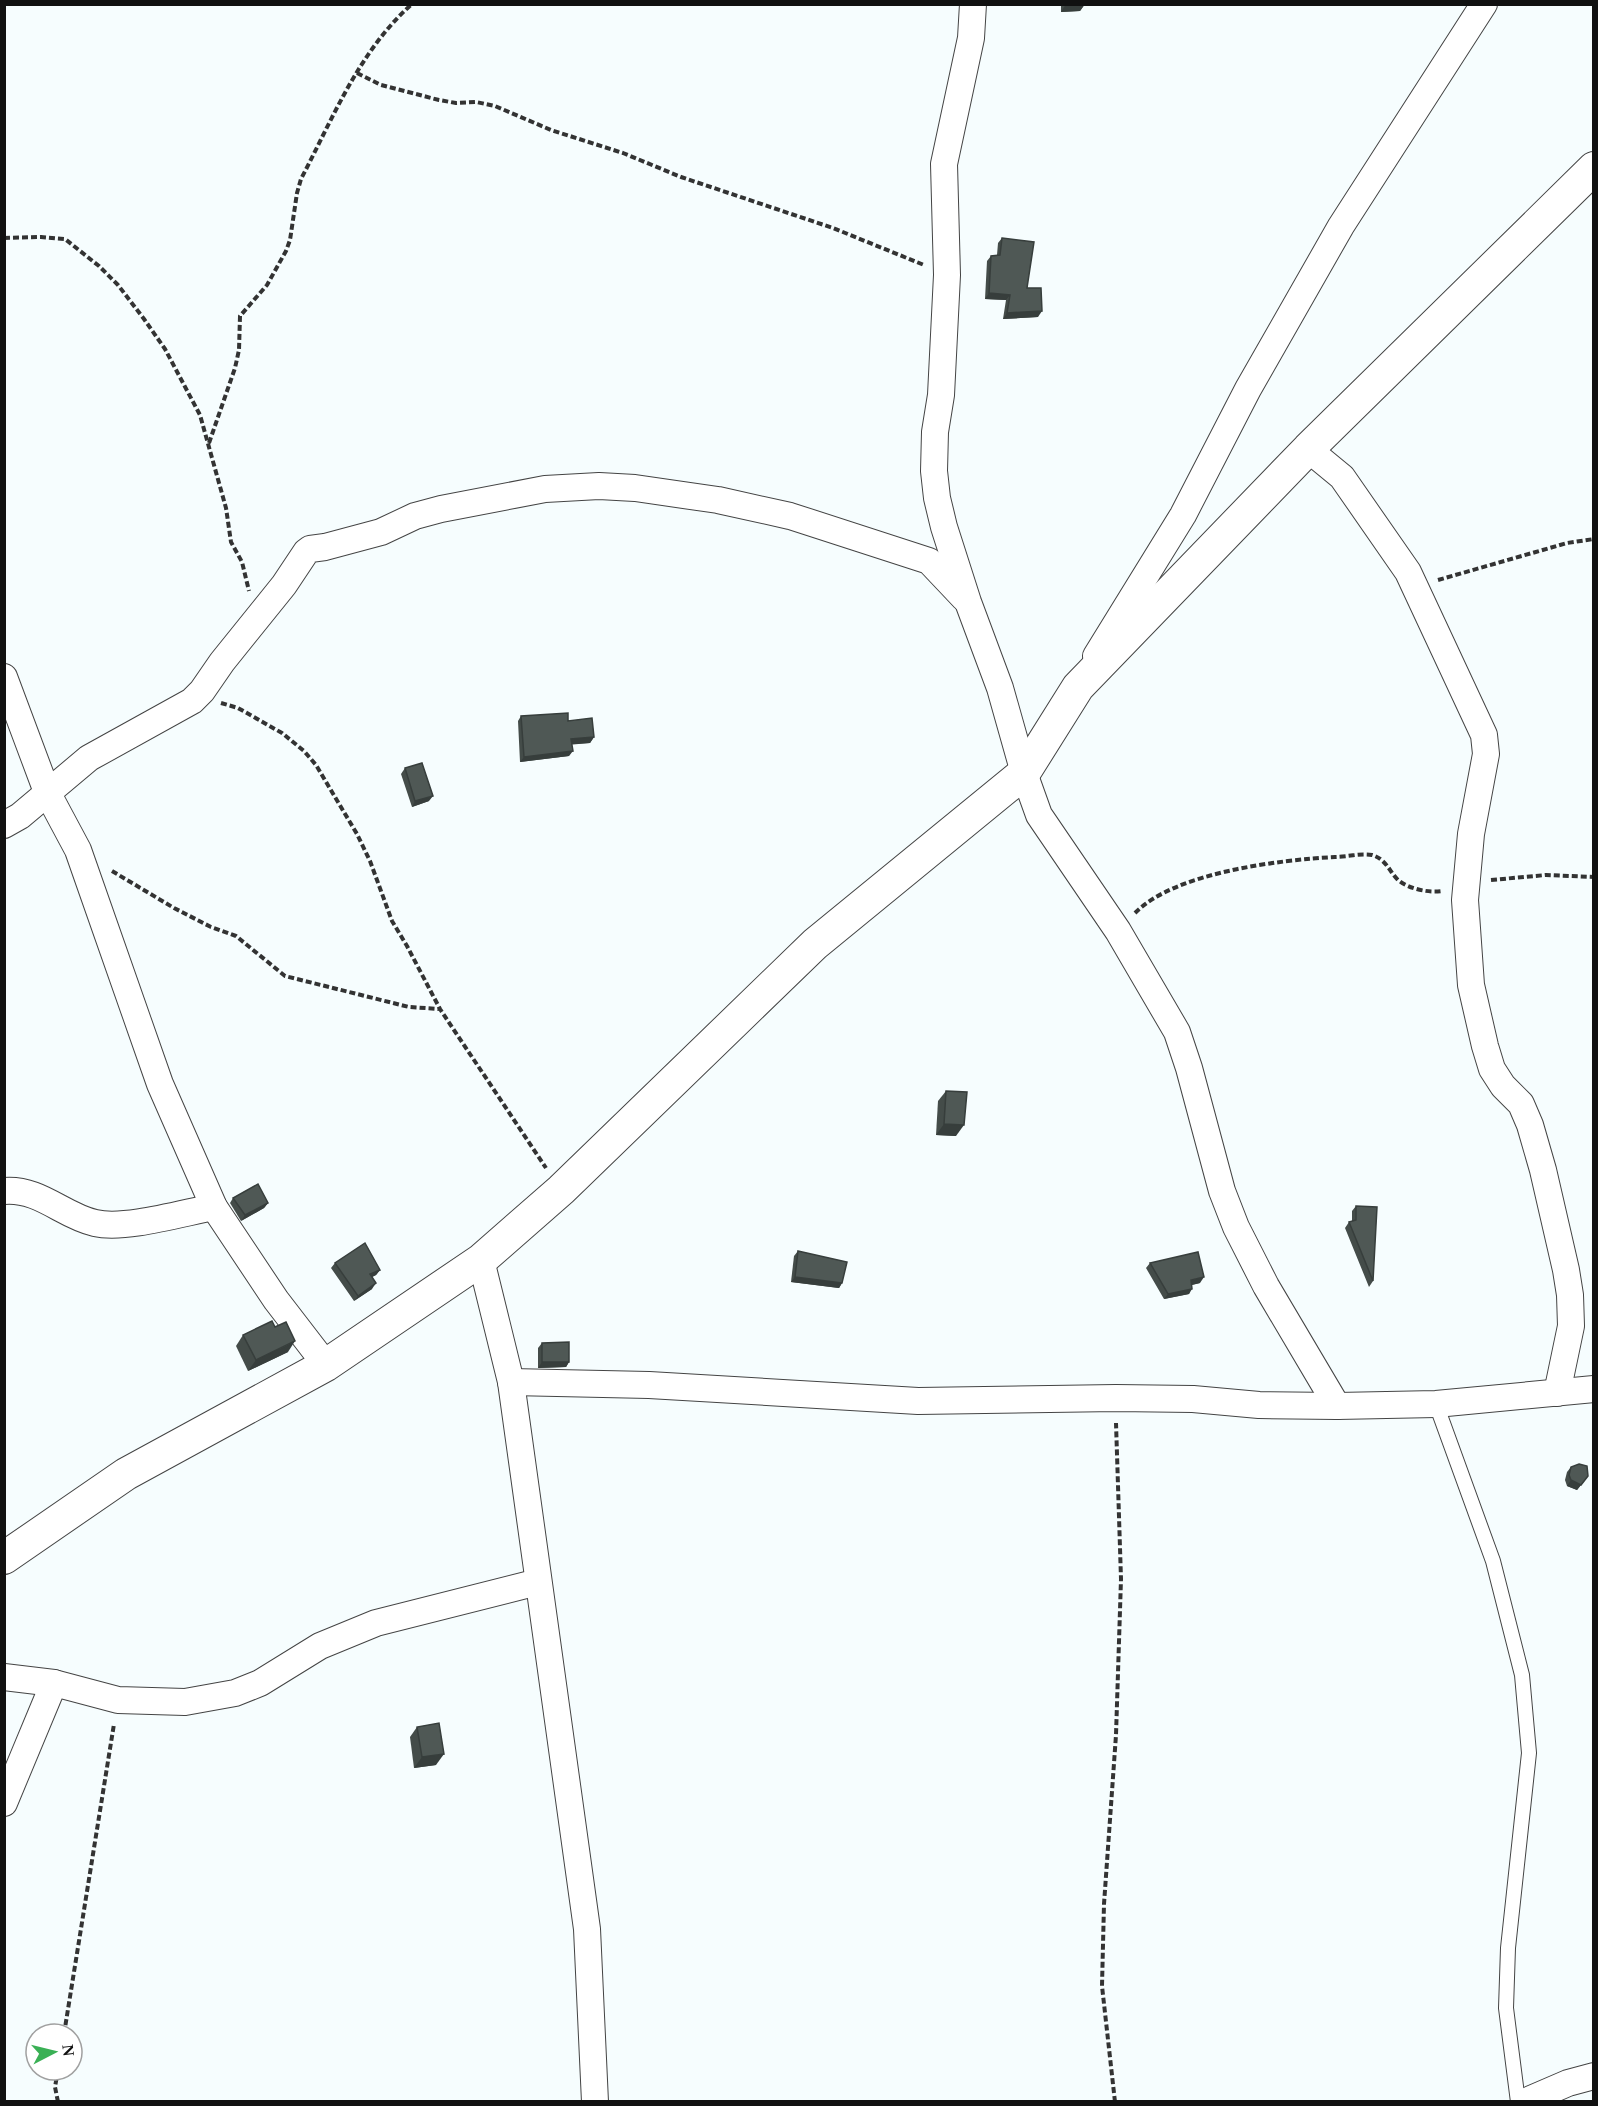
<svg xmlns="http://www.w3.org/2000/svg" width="1598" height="2106" font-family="'Times New Roman',serif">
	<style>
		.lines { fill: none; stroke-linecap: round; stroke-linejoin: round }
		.service-casing { stroke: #444; stroke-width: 16 }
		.minor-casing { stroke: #444; stroke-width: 28 }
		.tertiary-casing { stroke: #444; stroke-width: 34 }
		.path { stroke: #333; stroke-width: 4; stroke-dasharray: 6 3; stroke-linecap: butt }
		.service { stroke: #fff; stroke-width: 14 }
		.minor { stroke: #fff; stroke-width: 26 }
		.tertiary { stroke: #fff; stroke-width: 32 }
		.wall { fill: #444c49 }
		.shaded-wall { fill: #373e3c }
		.building { fill: #4f5855; stroke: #373e3c; stroke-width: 1.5 }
	</style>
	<rect width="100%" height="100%" fill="#f6fdfe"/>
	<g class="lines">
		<g class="service-casing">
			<polyline id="service" points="1436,1404 1493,1561 1522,1675 1529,1753 1508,1948 1506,2008 1518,2102"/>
		</g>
		<g class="minor-casing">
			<g id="minor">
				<polyline points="973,4 971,38 944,164 947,275 941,395 935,432 934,471 937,498 944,527 968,602 1000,688 1024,773 1039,815 1118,931 1177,1032 1189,1068 1222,1191 1236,1227 1266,1286 1337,1406"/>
				<polyline points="1308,449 1342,477 1408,572 1484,735 1486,754 1471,834 1465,900 1471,985 1485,1046 1492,1069 1503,1086 1521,1104 1530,1125 1543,1170 1566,1270 1570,1295 1571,1326 1557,1393"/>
				<polyline points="1096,656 1183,515 1248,389 1341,226 1484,4"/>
				<polyline points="4,677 47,792 78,850 160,1084 214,1207 276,1300 326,1365"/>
				<polyline points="4,825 20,816 89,758 192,701 202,691 222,662 284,585 306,552 310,549 325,547 381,532 415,516 441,509 545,489 599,486 635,488 718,500 790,516 929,561 964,598"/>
				<path d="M4,1191C40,1188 63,1216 95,1223C125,1230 182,1213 214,1207"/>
				<polyline points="481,1260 511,1382 587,1929 595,2102"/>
				<polyline points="511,1382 649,1385 918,1401 1116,1398 1193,1399 1259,1405 1337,1406 1436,1404 1594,1389"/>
				<polyline points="4,1677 54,1683 118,1700 185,1702 235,1693 260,1683 320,1646 376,1623 538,1582"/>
				<polyline points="4,1803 54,1683"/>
				<polyline points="1524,2102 1568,2083 1594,2076"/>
			</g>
		</g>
		<g class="tertiary-casing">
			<polyline id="tertiary" points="4,1558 126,1474 326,1365 481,1260 561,1190 815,944 1024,773 1078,687 1308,449 1594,168"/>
		</g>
		<g class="path">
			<polyline points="357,73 381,85 439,100 456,103 476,102 495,106 551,130 623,153 681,177 833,228 924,265"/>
			<polyline points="4,238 41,237 65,239 99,266 118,285 144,319 165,349 200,415 226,508 231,542 242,562 249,591"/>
			<path d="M209,443L235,368L239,350L240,316L267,285L286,251L290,240L297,193L301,179C333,118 359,51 412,4"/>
			<polyline points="1438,580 1567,543 1594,539"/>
			<polyline points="221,703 238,708 282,733 304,751 316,765 357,834 370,861 392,921 407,946 440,1009 546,1168"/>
			<polyline points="112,871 174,908 211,927 236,936 285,976 409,1007 439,1009"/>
			<polyline points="1491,880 1546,875 1594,877"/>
			<path d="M1135,913C1175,872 1280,860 1335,857C1346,857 1361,853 1372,855C1386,859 1389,871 1398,880C1409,889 1428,893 1442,891"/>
			<polyline points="64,2034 114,1724"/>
			<polyline points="58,2102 55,2087 58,2070"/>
			<polyline points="1115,2102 1102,1986 1104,1904 1116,1735 1121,1579 1116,1423"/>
		</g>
		<use href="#service" class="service"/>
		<use href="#minor" class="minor"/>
		<use href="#tertiary" class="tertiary"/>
	</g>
	<g class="wall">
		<polygon points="1061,4 1085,4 1080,11 1061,12"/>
		<polygon points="1002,238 1027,288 1038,317 1003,319 1006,300 985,299 987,261 991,256 997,255 998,243"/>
		<polygon points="521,716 568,721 594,737 590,743 572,744 569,756 520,762 518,721"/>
		<polygon points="405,768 429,801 412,807 401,774"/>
		<polygon points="946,1091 956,1136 936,1135 938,1101"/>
		<polygon points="233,1198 268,1203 264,1208 241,1221 230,1203"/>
		<polygon points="1356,1206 1373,1281 1369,1287 1345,1228 1349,1222 1352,1221 1352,1211"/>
		<polygon points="798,1251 842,1283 839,1288 791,1282 794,1256"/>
		<polygon points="335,1263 380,1270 376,1275 372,1277 372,1289 354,1301 331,1268"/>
		<polygon points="1150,1263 1200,1283 1192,1285 1189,1294 1164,1299 1146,1268"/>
		<polygon points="243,1335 288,1352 248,1371 236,1346"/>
		<polygon points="542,1343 569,1362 566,1367 538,1368 538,1348"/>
		<polygon points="1571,1467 1588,1476 1577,1490 1567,1486 1565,1480 1567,1472"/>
		<polygon points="417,1727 436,1765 414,1768 410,1737"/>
	</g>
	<g class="shaded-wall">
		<polygon points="1066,4 1085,4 1080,11 1061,12"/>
		<polygon points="989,293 1010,295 1006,300 985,299"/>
		<polygon points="1042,311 1038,317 1003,319 1007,313"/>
		<polygon points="594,737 590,743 567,745 571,739"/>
		<polygon points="573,751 569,756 520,762 524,757"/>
		<polygon points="433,796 429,801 412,807 415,801"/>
		<polygon points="944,1124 964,1125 956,1136 936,1135"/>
		<polygon points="268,1203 264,1208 241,1221 245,1215"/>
		<polygon points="380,1270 376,1275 366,1280 370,1274"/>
		<polygon points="795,1277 842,1283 839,1288 791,1282"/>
		<polygon points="1204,1277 1200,1283 1187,1286 1191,1280"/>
		<polygon points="376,1283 372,1289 354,1301 358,1296"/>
		<polygon points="1192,1289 1189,1294 1164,1299 1168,1294"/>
		<polygon points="295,1341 288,1352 248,1371 256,1360"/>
		<polygon points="542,1362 569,1362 566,1367 538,1368"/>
		<polygon points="1588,1476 1577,1490 1567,1486 1571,1480"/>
		<polygon points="444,1754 436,1765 414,1768 422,1757"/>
	</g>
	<g class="building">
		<polygon points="1002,238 1034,242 1027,288 1041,288 1042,311 1007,313 1010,295 989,293 991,256 1000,255"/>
		<polygon points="568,713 568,721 592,718 594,737 571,739 573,751 524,757 521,716"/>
		<polygon points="422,763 433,796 415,801 405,768"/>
		<polygon points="946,1091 967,1092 964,1125 944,1124"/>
		<polygon points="258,1184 268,1203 245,1215 233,1198"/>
		<polygon points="1356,1206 1377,1207 1373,1281 1349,1222 1356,1220"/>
		<polygon points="365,1243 380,1270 370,1274 376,1283 358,1296 335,1263"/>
		<polygon points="798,1251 847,1262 842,1283 795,1277"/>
		<polygon points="1198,1252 1204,1277 1191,1280 1192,1289 1168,1294 1150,1263"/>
		<polygon points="272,1321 275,1327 286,1322 295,1341 256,1360 243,1335"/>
		<polygon points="569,1342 569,1362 542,1362 542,1343"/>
		<polygon points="1579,1464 1587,1466 1588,1476 1581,1485 1571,1480 1569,1475 1571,1467"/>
		<polygon points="439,1723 444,1754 422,1757 417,1727"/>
	</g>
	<rect width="1598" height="2106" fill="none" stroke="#111111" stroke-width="12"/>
	<g transform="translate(54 2052) rotate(83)"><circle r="28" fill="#ffffff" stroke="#a0a0a0" stroke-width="1.5"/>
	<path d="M0-4.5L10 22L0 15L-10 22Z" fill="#3ab055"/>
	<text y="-9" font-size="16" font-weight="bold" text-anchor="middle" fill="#111111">N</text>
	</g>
</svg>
